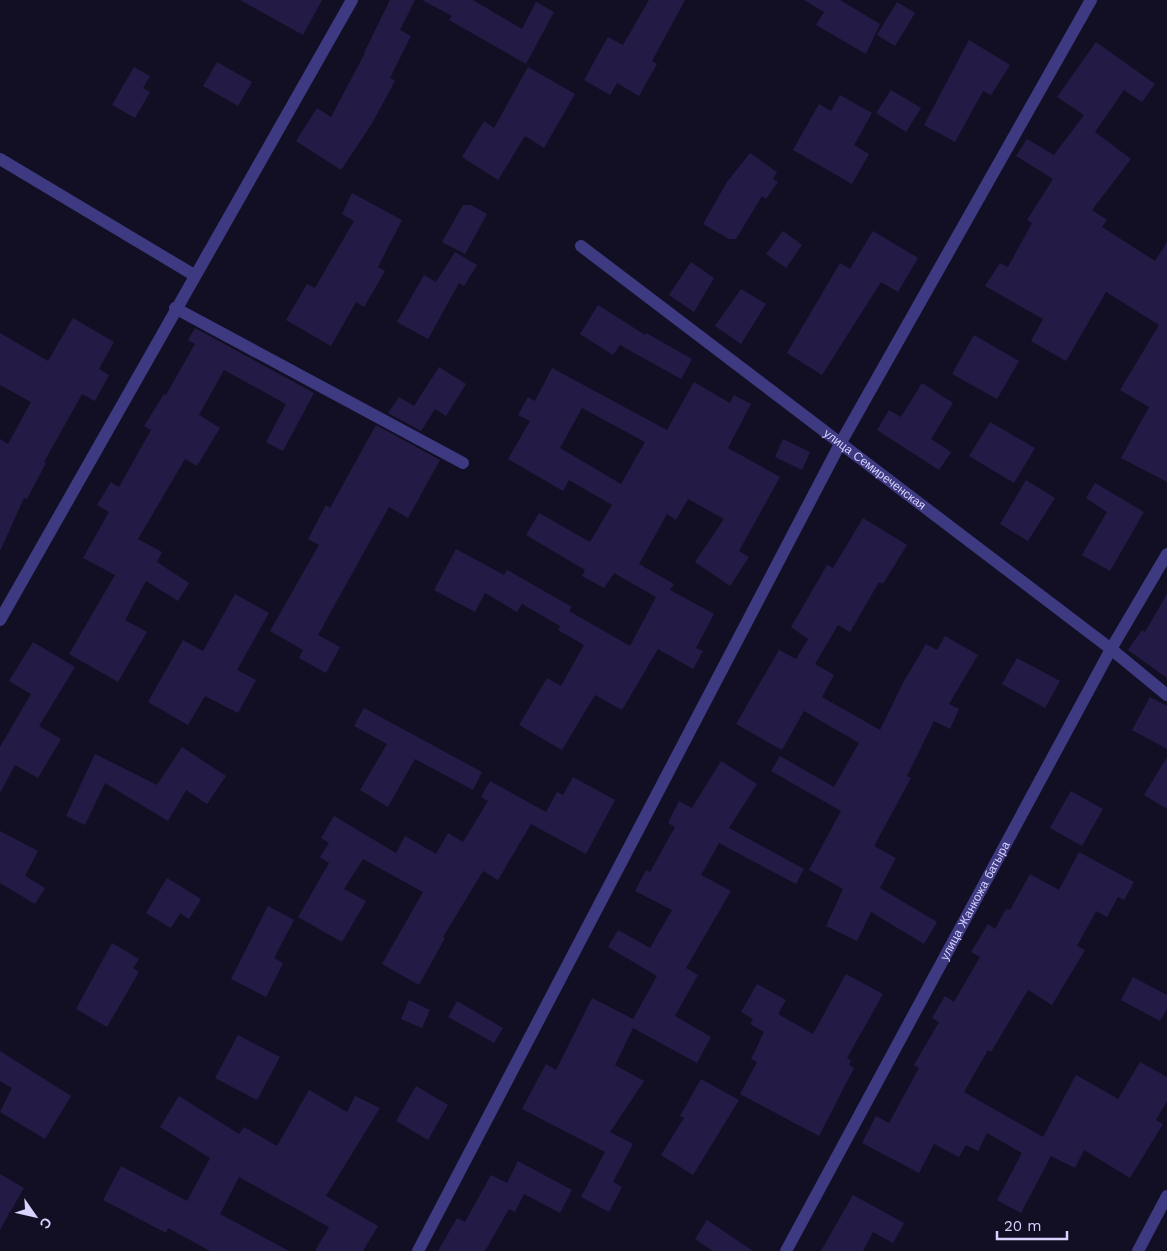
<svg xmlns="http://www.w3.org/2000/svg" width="1167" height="1251" font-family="'Work Sans',sans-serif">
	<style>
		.building { fill: #231b45; fill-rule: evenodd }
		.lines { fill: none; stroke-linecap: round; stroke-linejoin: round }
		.street { stroke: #3d3a82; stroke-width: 12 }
		.labels { text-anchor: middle; stroke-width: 4.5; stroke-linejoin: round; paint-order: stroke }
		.street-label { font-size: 12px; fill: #d7d2fe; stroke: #120f24 }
	</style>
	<rect width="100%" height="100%" fill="#120f24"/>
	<g class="building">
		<polygon points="240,0 322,0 303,35"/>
		<polygon points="390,0 415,0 400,30 411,36 390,78 395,81 371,125 341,170 296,141 317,108 331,117 365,53 364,53"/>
		<polygon points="422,0 473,0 522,29 536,2 554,12 526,64 449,20 452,16"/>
		<polygon points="649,0 685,0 652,61 657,64 639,96 617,83 610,95 584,80 608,37 623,45"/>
		<polygon points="804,0 840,0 880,24 866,54 816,25 824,12"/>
		<polygon points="897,2 915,13 895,46 877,35"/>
		<polygon points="969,40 1010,65 991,95 983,91 955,142 924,125"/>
		<polygon points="1096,42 1155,84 1142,102 1124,90 1095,132 1131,159 1092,210 1107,220 1102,227 1155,261 1167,242 1167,482 1121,458 1149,407 1120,390 1159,325 1106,292 1066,361 1031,341 1043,319 985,286 1000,263 1008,267 1032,223 1027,220 1053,179 1016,156 1027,139 1054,155 1084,115 1057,97"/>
		<polygon points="217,62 252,82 238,106 203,86"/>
		<polygon points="134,67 150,76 143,88 150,92 135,118 112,105"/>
		<polygon points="528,67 575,94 544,148 525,136 498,180 462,157 484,121 494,128"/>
		<polygon points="891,90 921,108 906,132 876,113"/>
		<polygon points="840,95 872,113 854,145 869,154 852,184 793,150 819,104 831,111"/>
		<polygon points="750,153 777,172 773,179 778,182 766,199 762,196 736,239 729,239 703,224 727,182"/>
		<polygon points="352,193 402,220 378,267 385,271 364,307 356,302 331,346 286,320 307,284 315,288 354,221 342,214"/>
		<polygon points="463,205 471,205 487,214 465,254 442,242"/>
		<polygon points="783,231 802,245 786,268 766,254"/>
		<polygon points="873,231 918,258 898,292 881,282 822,375 787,353 840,263 850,269"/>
		<polygon points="455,252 477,265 464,286 459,283 428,339 397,322 424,275 436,282"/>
		<polygon points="691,262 714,278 694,312 669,295"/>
		<polygon points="741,289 766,304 741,344 715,326"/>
		<polygon points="598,305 645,335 646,333 692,359 681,379 620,345 613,355 580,334"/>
		<polygon points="73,318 114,342 99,369 109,375 95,401 82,394 44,462 46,463 27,499 24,498 0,551 0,439 8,444 31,402 0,385 0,333 48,361"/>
		<polygon points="195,328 314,393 283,451 266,442 286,404 224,370 199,415 220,428 197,466 185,459 138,539 162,552 157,562 189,583 178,601 146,581 125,620 147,632 118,682 69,654 115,575 83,558 109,512 97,505 111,482 119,487 151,430 144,426 164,394 166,395 195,344 188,340"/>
		<polygon points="974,335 1019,361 997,399 952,374"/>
		<polygon points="439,367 466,384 446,416 435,409 421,431 388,413 399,397 414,406"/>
		<path d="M552,368L667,430L694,382L730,403L734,395L751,404L728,448L780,477L739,551L749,557L730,586L695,562L724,519L688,499L676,520L667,514L639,564L674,584L670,590L714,614L696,648L703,651L693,669L658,649L622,710L595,695L562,750L519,725L547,678L561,686L584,645L558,630L560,626L522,604L517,612L485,593L475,612L434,590L456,549L504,575L507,570L572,607L569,611L630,646L656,597L614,573L604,588L582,576L585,570L526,535L539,513L590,542L612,505L569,480L563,491L508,459L530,421L518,415L528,397L535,401ZM582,408L645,442L621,484L560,448Z"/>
		<polygon points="922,383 953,403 931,439 951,452 939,470 877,430 889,410 901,417"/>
		<polygon points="990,422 1035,448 1014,483 969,456"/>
		<polygon points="376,425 440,460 408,518 389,507 318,635 340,647 326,673 299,658 303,650 270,631 319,545 308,539 326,505 330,508"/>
		<polygon points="783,439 810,452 802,470 775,457"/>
		<polygon points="1026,480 1055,498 1028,541 1000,524"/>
		<polygon points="1095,483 1144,512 1110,571 1082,555 1107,512 1086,498"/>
		<polygon points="863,518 907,545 883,584 879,582 850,632 838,625 815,664 834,675 822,697 880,730 904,681 926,644 937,650 945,636 978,655 949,704 959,709 950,729 934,721 907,776 911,778 874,846 896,858 880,888 937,922 924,944 871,912 857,941 826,926 843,889 809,870 841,811 771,771 780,756 834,787 859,743 804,711 782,750 736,724 779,650 796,659 808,639 791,627 827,565 833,568"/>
		<polygon points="235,594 269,613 237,670 256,680 238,713 205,696 188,725 148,702 183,640 203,651"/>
		<polygon points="1167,594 1167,678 1128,650 1142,630 1145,632"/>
		<polygon points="33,642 75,667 39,726 61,739 38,778 15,765 0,793 0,747 31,694 9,681"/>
		<polygon points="1017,658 1060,681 1045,708 1002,684"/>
		<polygon points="1150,697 1167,706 1167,749 1132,730"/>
		<polygon points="364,708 482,772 473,790 415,759 388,807 360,790 387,744 354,726"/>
		<polygon points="182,747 226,776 207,804 186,790 168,821 105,783 85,825 66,816 95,754 157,785"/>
		<polygon points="1167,757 1167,809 1144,795"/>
		<polygon points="721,761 757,784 729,828 804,869 796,884 719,843 701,875 731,891 686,968 698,975 675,1016 711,1037 697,1063 633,1028 615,1065 644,1081 610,1132 633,1144 613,1182 622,1187 609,1212 581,1197 605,1152 522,1109 546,1064 556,1070 592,998 633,1019 657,976 608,947 618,930 650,948 672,910 635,891 646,870 650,872 675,827 668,823 679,801 692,808"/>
		<polygon points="573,777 615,800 586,854 531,824 498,880 483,871 443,937 445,938 419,985 382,964 423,892 363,859 344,889 366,901 342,942 298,917 329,863 320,857 329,843 321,838 334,816 396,853 405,836 436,854 448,833 463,842 488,801 481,797 490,781 546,812 557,792 563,795"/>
		<polygon points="1071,791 1103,809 1082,846 1050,828"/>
		<polygon points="0,831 38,851 25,876 45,888 35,904 0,883"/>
		<polygon points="1079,852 1134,882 1124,900 1118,897 1107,917 1096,911 1077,946 1085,950 1052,1005 1028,990 991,1052 988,1050 964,1092 1043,1137 1076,1075 1118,1099 1140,1062 1167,1077 1167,1101 1156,1120 1163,1124 1130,1178 1084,1150 1075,1168 1051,1156 1021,1213 997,1200 1022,1153 987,1133 978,1151 966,1145 959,1157 934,1144 919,1173 862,1143 876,1116 889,1123 919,1068 914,1065 939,1022 932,1018 945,996 954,1002 980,957 971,952 988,924 995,929 1006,909 1010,910 1030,874 1059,890"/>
		<polygon points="167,878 201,899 189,919 180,913 171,928 146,913"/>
		<polygon points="268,906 294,920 274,958 283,963 266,997 231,979"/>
		<polygon points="112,943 139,959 133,968 139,972 107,1027 76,1009"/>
		<polygon points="846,974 883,994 847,1058 851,1060 849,1065 854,1068 819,1136 740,1094 757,1062 751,1059 764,1032 750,1024 753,1019 741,1012 757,984 786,1000 778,1014 813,1034"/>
		<polygon points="1133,977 1167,995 1167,1009 1160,1021 1121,1000"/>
		<polygon points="409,1000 430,1010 422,1028 401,1019"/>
		<polygon points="457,1001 503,1028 494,1043 448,1017"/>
		<polygon points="238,1035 280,1057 257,1100 215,1078"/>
		<polygon points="0,1051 71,1096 45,1139 0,1112 12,1088 0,1081"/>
		<polygon points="701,1079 739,1100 693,1175 661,1155 684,1118 680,1116"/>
		<polygon points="416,1086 448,1105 428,1140 396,1121"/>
		<polygon points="309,1090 347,1112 355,1096 380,1108 326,1196 378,1226 363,1251 315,1251 329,1227 239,1177 220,1214 289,1251 210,1251 168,1228 166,1233 103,1200 121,1166 187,1201 210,1158 160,1127 179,1096 239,1134 244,1127 277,1146"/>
		<polygon points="518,1161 572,1190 560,1213 524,1194 515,1212 509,1209 485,1251 438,1251 457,1218 465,1222 491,1175 507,1183"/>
		<polygon points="0,1174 24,1188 0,1230"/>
		<polygon points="853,1195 904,1223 893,1243 873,1232 863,1251 821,1251"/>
		<polygon points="707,1220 753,1251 713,1251 695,1239"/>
	</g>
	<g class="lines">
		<g class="street">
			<polyline points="0,159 194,275"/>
			<path id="s1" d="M581,246L1111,649L1167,695"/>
			<polyline points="175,308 463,463"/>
			<polyline points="0,620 352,0"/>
			<polyline points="418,1251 840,444 1091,0"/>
			<path id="s2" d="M786,1251L1111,649L1167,554"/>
			<polyline points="1138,1251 1167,1196"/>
		</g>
	</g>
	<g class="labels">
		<g class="street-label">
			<text dy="4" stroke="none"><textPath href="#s1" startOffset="369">улица Семиреченская</textPath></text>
			<text dy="4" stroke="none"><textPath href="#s2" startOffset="398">улица Жанкожа батыра</textPath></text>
		</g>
	</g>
	<g transform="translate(35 1216) rotate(124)" stroke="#120f24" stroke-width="4" paint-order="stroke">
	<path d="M0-4L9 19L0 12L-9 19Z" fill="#d7d2fe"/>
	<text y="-8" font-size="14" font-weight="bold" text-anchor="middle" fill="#d7d2fe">С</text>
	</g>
	<path d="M997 1231v8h70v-8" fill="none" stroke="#d7d2fe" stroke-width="2.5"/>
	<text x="1004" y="1231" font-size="15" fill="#d7d2fe" stroke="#120f24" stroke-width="4" paint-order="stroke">20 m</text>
</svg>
